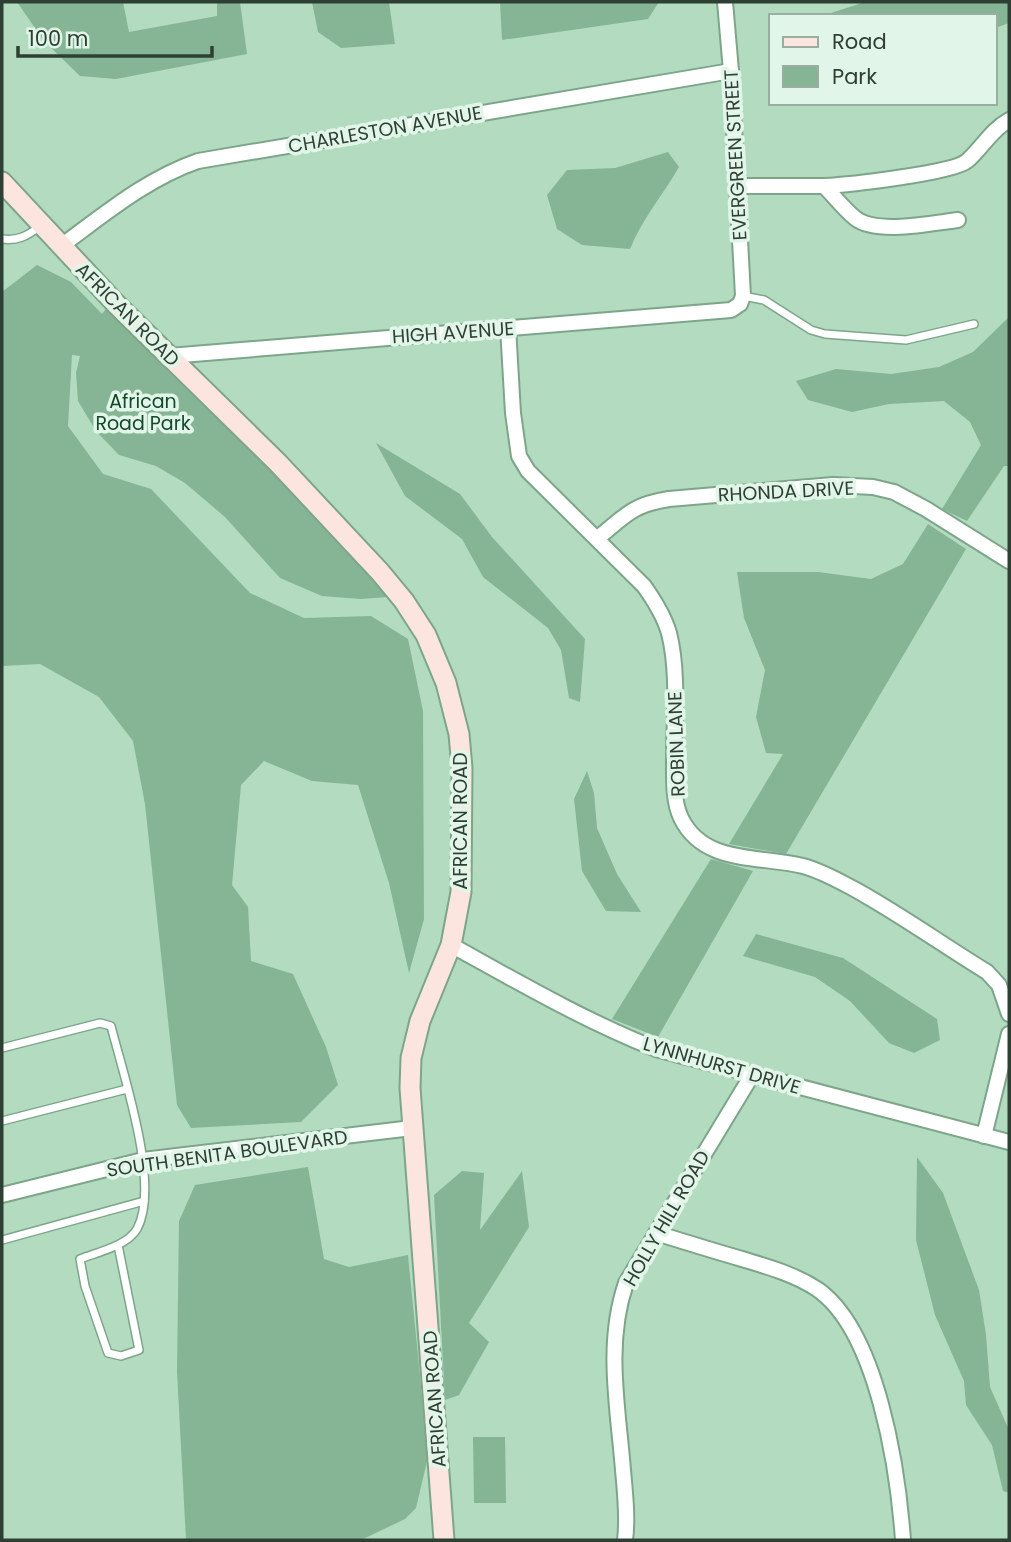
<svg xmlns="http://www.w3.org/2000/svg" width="1011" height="1542" font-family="Poppins,sans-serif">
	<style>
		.green { fill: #85b595 }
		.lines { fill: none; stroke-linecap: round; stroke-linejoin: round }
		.lane-casing { stroke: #7da58a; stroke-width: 10 }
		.street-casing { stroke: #7da58a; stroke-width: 18 }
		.secondary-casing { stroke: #7da58a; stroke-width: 23 }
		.lane { stroke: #fff; stroke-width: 7 }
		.street { stroke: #fff; stroke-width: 14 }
		.secondary { stroke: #fde5df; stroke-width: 19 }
		.labels { text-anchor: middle; stroke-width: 7; stroke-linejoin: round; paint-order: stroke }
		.street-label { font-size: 19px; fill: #2e3f34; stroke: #e1f6e8 }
		.park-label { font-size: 19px; fill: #14482b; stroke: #e1f6e8 }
	</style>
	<rect width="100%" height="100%" fill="#b2dbbf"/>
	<g class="green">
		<polygon points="17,2 123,2 129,32 217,16 217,2 240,2 247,54 116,79 80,76 44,41"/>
		<polygon points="312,2 389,2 395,44 341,48 318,32"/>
		<polygon points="500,2 659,2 648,19 502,40"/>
		<polygon points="865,2 1009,2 1009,23 995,28 995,16 822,16"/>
		<path d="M668,152L679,167C663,195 642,219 630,249L582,245L557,229L547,195L567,170L615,168Z"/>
		<polygon points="37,265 71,282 102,314 106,309 260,460 339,541 387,597 361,599 322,596 280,578 225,517 185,483 156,466 119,455 96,431 78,401 76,373 80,356 72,355 68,426 103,474 151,489 250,593 304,618 371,616 408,639 423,711 424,919 409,973 389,883 358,785 312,781 264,761 241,785 232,885 248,907 251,961 293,974 326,1047 338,1085 301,1122 191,1128 177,1105 145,804 133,741 99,697 40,664 2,666 2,292"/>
		<polygon points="1009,317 1009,466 1004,466 967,521 942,509 981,445 970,422 944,401 889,404 852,412 808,400 796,381 836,369 891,374 939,367 973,352"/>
		<polygon points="376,443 460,494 492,537 585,639 580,702 569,698 561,650 548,628 483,577 462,539 405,496"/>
		<polygon points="928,524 966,549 786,854 729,844 783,754 766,753 756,717 765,670 744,618 737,572 818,572 871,579 903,564"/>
		<polygon points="587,771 594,793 597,828 617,874 641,912 606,911 582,871 574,799"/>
		<polygon points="711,859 753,871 658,1037 612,1019"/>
		<polygon points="756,934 843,958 937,1019 940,1040 914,1053 889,1043 850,1001 815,977 743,956"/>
		<polygon points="917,1157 943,1193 979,1290 986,1335 990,1387 1009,1430 1009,1493 1003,1491 992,1445 966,1405 964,1381 935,1315 916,1240"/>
		<polygon points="308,1167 324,1259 349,1267 408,1255 428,1457 416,1508 405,1519 361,1540 186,1540 177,1372 179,1221 195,1185"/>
		<polygon points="462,1171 484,1173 480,1230 522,1171 529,1227 469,1323 489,1342 459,1395 445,1400 434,1195"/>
		<polygon points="473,1437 505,1437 506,1503 474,1503"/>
	</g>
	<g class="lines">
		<g class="lane-casing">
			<g id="lane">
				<path d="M2,239C18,241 27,236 39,227"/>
				<polyline points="743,296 764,300 811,330 825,334 906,340 974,324"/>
				<path d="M2,1048L100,1023L111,1026C123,1074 161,1185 137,1229C127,1246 98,1252 80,1259L85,1286L108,1353L121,1356L139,1350L118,1245"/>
				<polyline points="2,1121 127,1089"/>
				<polyline points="2,1240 144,1201"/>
			</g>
		</g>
		<g class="street-casing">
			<g id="street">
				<path d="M737,186H824C834,196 844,209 855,218C876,235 933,223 958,220"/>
				<path d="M824,186C847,185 953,173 967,161C982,148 991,130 1009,120"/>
				<path d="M61,246C105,214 146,179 198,161L731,71"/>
				<path d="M508,327L513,413L519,456L528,471L644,586C654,600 664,616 669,633C679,673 674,719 674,760C674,779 673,801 681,818C704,865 759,855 803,866C822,871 839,881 856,890C901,915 943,945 987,972L999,985L1009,1014"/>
				<polyline points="169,356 731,310 740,304 743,296 731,71 725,2"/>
				<path d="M598,538C626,515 632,505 669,499L833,485L873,487L894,492L926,509L1009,561"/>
				<path d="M451,945C518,982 585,1021 656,1049L1009,1142"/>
				<polyline points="984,1136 1009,1034"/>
				<polyline points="2,1195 143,1160 412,1128"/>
				<path d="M656,1233C685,1242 714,1251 742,1259C768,1267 794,1274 817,1289C878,1331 898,1471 903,1540"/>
				<path d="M625,1540C628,1518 625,1493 623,1470C618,1407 605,1344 626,1283L752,1075"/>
			</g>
		</g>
		<g class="secondary-casing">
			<polyline id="secondary" points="2,182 117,305 278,463 380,572 404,601 426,635 446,683 459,734 462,768 461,892 451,945 420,1021 411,1058 410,1088 444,1540"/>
		</g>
		<use href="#lane" class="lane"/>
		<use href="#street" class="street"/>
		<use href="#secondary" class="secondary"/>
	</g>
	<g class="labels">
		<g class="street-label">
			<text transform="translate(385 129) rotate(-10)" y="7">CHARLESTON AVENUE</text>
			<text transform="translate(735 155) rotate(-93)" y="7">EVERGREEN STREET</text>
			<text transform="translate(128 314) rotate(45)" y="7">AFRICAN ROAD</text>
			<text transform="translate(453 332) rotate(-4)" y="7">HIGH AVENUE</text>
			<text transform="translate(786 491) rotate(-3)" y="7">RHONDA DRIVE</text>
			<text transform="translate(676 744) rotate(-92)" y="7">ROBIN LANE</text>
			<text transform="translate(460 821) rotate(-90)" y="7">AFRICAN ROAD</text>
			<text transform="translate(722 1065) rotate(16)" y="7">LYNNHURST DRIVE</text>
			<text transform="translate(227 1153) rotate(-8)" y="7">SOUTH BENITA BOULEVARD</text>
			<text transform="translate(666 1218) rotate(-60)" y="7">HOLLY HILL ROAD</text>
			<text transform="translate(434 1399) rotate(-94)" y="7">AFRICAN ROAD</text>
		</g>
		<g class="park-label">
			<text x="143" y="408">African<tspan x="143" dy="22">Road Park</tspan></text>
		</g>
	</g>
	<rect width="1011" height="1542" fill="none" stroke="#2e3f34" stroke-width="7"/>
	<rect x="769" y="14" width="228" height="91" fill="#e1f6e8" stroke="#99ada0" stroke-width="2"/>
	<rect x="783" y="37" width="35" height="10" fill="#fde5df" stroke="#99ada0" stroke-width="2"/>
	<text x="832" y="49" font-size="21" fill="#2e3f34">Road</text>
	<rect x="783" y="66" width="35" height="21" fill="#85b595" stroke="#99ada0" stroke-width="2"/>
	<text x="832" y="84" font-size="21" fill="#2e3f34">Park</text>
	<path d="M18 46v10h194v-10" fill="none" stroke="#2e3f34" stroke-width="3.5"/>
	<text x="28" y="46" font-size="21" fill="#2e3f34" stroke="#e1f6e8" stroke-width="5" paint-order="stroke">100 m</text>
</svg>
